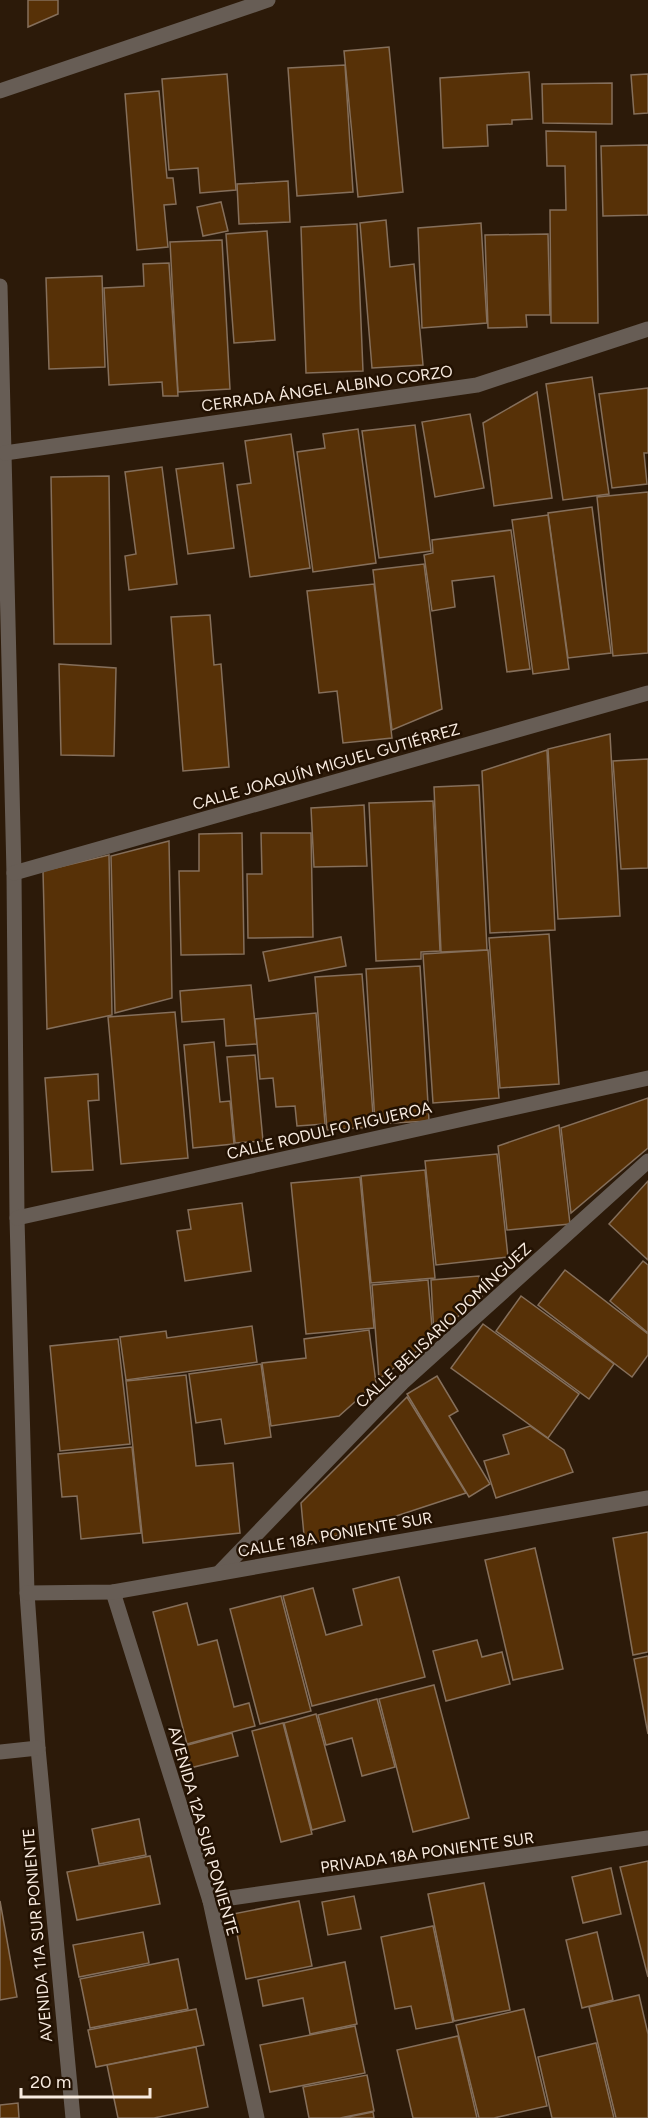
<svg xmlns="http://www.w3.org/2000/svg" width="648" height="2118" font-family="Figtree,sans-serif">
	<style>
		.building { fill: #573107; stroke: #856f5b; stroke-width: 1.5 }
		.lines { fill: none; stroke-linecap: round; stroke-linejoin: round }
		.minor { stroke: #675d55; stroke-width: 15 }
		.labels { text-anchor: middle; stroke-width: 5; stroke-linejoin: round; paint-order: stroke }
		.street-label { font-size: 16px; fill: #f8ebe0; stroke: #221102 }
	</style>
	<rect width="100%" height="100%" fill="#2c1a09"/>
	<g class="building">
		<polygon points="28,0 58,0 58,14 28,27"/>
		<polygon points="389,47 403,192 358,197 344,51"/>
		<polygon points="345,65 353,192 297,196 288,68"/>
		<polygon points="529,72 532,119 512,120 512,124 487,125 488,146 443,148 440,78"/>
		<polygon points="227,74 236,190 200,193 198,168 169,170 162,79"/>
		<polygon points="648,74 648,113 634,114 631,75"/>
		<polygon points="612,83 612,124 543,123 542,84"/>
		<polygon points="159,91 167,178 173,178 176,204 164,205 168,247 137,250 125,94"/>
		<polygon points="546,131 596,132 598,323 551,323 550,210 566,210 565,166 547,166"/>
		<polygon points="648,145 648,215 603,216 601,146"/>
		<polygon points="288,181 290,222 239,224 237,184"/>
		<polygon points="221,202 228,231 203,236 197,207"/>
		<polygon points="386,220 390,267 414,264 423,365 372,368 360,223"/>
		<polygon points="481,223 487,323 422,328 418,228"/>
		<polygon points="357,224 363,371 306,373 301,227"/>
		<polygon points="267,231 275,340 234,343 226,234"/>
		<polygon points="548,234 550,315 526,315 527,327 488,328 485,235"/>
		<polygon points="222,240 230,389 178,392 170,242"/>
		<polygon points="169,263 178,396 163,396 162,382 109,385 104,288 144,286 143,264"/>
		<polygon points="102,276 105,367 49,369 46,278"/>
		<polygon points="592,377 609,494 563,500 546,384"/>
		<polygon points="648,388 648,453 644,453 647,484 612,488 599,394"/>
		<polygon points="537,392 552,498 494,506 483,423"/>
		<polygon points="470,414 484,488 435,497 422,422"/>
		<polygon points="415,425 431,551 379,558 362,431"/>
		<polygon points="358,429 376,563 313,572 297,452 325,448 323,434"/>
		<polygon points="291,434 310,568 250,577 237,485 251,483 245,441"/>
		<polygon points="223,463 234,548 188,554 176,469"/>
		<polygon points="162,467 177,584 129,590 125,556 136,554 125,472"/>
		<polygon points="109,476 111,644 54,644 51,477"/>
		<polygon points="648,492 648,653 613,656 597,497"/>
		<polygon points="592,507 611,653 568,658 548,513"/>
		<polygon points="548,515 569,669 533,674 512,520"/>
		<polygon points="511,530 530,669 507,672 494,576 452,581 455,607 432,611 424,555 433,553 432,540"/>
		<polygon points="424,564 442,709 392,730 373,570"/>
		<polygon points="374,584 392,738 343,743 337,691 319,693 307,591"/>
		<polygon points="210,615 214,665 221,664 229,767 183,771 171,617"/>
		<polygon points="59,664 116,668 114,756 61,755"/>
		<polygon points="610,734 620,916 558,919 548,749"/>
		<polygon points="547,750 555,930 490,933 482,771"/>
		<polygon points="648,759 648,868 621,869 613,761"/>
		<polygon points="479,785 487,950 441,952 434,787"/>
		<polygon points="433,801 440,951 421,952 421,959 376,961 369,803"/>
		<polygon points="364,805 367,866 314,867 311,808"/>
		<polygon points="242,833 244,954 181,955 179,871 199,871 199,834"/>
		<polygon points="261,833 311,833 313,937 248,938 247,874 262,874"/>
		<polygon points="169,841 172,998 115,1013 111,856"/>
		<polygon points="109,855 112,1015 47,1029 43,871"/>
		<polygon points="549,934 559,1084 500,1088 489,938"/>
		<polygon points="341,937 346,966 269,981 263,952"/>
		<polygon points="488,950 499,1098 433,1103 423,954"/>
		<polygon points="420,966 429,1121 375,1124 366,969"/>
		<polygon points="362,974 374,1127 327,1130 315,977"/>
		<polygon points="251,985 257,1044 226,1046 224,1019 182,1022 180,991"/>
		<polygon points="175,1012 188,1158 121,1164 108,1017"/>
		<polygon points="316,1013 325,1124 297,1126 295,1106 276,1107 273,1078 260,1079 255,1019"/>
		<polygon points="214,1042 220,1102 230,1101 234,1144 193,1148 184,1045"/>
		<polygon points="255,1055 263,1141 235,1143 227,1057"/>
		<polygon points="98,1074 99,1100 88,1101 93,1170 52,1172 45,1078"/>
		<polygon points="648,1098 648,1148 571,1213 561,1128"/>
		<polygon points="559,1125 570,1224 507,1230 498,1146"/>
		<polygon points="497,1154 508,1257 436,1265 425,1161"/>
		<polygon points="425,1170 435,1278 371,1283 361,1176"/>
		<polygon points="360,1177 374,1328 306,1334 291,1183"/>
		<polygon points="648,1181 648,1260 609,1224"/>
		<polygon points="242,1203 251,1271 185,1281 177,1231 191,1229 188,1210"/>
		<polygon points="643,1261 648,1265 648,1333 610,1301"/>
		<polygon points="565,1270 648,1334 648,1355 632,1377 538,1305"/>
		<polygon points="479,1276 482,1297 434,1336 431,1280"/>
		<polygon points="428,1280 433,1339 379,1379 372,1285"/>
		<polygon points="521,1296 614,1364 589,1399 496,1331"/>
		<polygon points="483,1324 579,1394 548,1438 451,1368"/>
		<polygon points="252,1326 257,1362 126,1380 120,1337 166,1331 167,1338"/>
		<polygon points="369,1330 376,1383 339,1416 271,1426 262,1363 306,1358 304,1339"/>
		<polygon points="118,1339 130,1444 60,1451 50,1346"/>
		<polygon points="261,1364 271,1437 225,1444 221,1419 196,1423 189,1374"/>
		<polygon points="186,1375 196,1466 233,1463 240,1533 143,1543 126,1381"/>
		<polygon points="437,1376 458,1411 449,1416 490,1484 469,1497 407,1394"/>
		<polygon points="407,1397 466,1493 305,1546 301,1503"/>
		<polygon points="530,1426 564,1450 573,1472 496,1498 484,1461 509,1454 503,1435"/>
		<polygon points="132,1447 141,1533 81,1539 77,1496 62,1497 58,1454"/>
		<polygon points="648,1532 648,1652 633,1655 613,1538"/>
		<polygon points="535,1548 563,1669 513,1680 485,1560"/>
		<polygon points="399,1577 425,1677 312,1706 283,1596 313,1588 326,1635 362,1625 353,1589"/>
		<polygon points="281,1596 311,1711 260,1724 230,1609"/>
		<polygon points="187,1603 198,1645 217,1640 234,1707 249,1703 255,1726 187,1744 153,1612"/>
		<polygon points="477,1640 482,1657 502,1652 510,1684 446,1701 433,1651"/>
		<polygon points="648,1656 648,1734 634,1659"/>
		<polygon points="434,1685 469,1818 413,1832 379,1699"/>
		<polygon points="377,1699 395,1767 362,1776 352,1738 326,1745 318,1715"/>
		<polygon points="316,1714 345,1821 312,1830 284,1723"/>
		<polygon points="283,1723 312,1834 281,1842 252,1731"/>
		<polygon points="232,1733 238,1756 190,1768 184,1746"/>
		<polygon points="139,1819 146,1855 99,1864 92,1829"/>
		<polygon points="150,1856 160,1904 77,1920 67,1872"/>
		<polygon points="648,1861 648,1977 620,1867"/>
		<polygon points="611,1868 621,1914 583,1923 572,1877"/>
		<polygon points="484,1883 510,2010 454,2021 428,1894"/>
		<polygon points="354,1896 361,1929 328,1935 322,1902"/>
		<polygon points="0,1901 17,1997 0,2000"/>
		<polygon points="299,1901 312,1966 246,1979 233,1914"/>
		<polygon points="433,1926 453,2022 416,2029 411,2006 395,2009 381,1937"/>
		<polygon points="143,1932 149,1963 79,1977 73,1945"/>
		<polygon points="597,1932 613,2000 582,2008 566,1940"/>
		<polygon points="178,1959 188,2009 90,2028 80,1979"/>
		<polygon points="345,1962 357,2024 310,2034 303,1998 263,2006 258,1980"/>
		<polygon points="639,1995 648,2034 648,2118 616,2118 589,2007"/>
		<polygon points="196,2009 204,2045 96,2067 88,2030"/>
		<polygon points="524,2009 547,2106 494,2118 479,2118 456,2025"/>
		<polygon points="355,2026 365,2073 270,2092 260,2045"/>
		<polygon points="458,2036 477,2118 413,2118 397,2050"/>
		<polygon points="596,2043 614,2118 552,2118 538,2057"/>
		<polygon points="196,2047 208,2107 154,2118 118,2118 107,2065"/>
		<polygon points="367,2075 374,2111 340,2118 309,2118 303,2087"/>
		<polygon points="18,2103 19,2118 0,2118 0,2105"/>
		<polygon points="373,2112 374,2118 343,2118"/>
	</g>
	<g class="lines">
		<g class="minor">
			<polyline points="0,91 268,0"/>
			<polyline points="0,286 14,873 17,1218 27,1593 38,1748 73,2118"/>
			<polyline points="5,453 477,385 648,329"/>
			<polyline points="14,873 648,693"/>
			<polyline points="17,1218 648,1078"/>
			<polyline points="219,1573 402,1383 648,1161"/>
			<polyline points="113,1592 210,1901 257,2118"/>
			<polyline points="27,1593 113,1592 648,1498"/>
			<polyline points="0,1752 38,1748"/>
			<polyline points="210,1901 648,1838"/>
		</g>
	</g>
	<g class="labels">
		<g class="street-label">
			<text transform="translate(327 388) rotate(-8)" y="6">CERRADA ÁNGEL ALBINO CORZO</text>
			<text transform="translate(326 766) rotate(-16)" y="6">CALLE JOAQUÍN MIGUEL GUTIÉRREZ</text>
			<text transform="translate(329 1130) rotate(-13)" y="6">CALLE RODULFO FIGUEROA</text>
			<text transform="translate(443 1325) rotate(-43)" y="6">CALLE BELISARIO DOMÍNGUEZ</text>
			<text transform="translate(335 1534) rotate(-10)" y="6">CALLE 18A PONIENTE SUR</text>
			<text transform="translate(204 1831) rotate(74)" y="6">AVENIDA 12A SUR PONIENTE</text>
			<text transform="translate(427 1852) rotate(-8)" y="6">PRIVADA 18A PONIENTE SUR</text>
			<text transform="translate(37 1935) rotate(-95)" y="6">AVENIDA 11A SUR PONIENTE</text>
		</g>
	</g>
	<path d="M21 2088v9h129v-9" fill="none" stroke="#f8ebe0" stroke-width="3"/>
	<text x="30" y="2088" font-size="18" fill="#f8ebe0" stroke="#221102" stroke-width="4.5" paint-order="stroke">20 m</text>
</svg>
